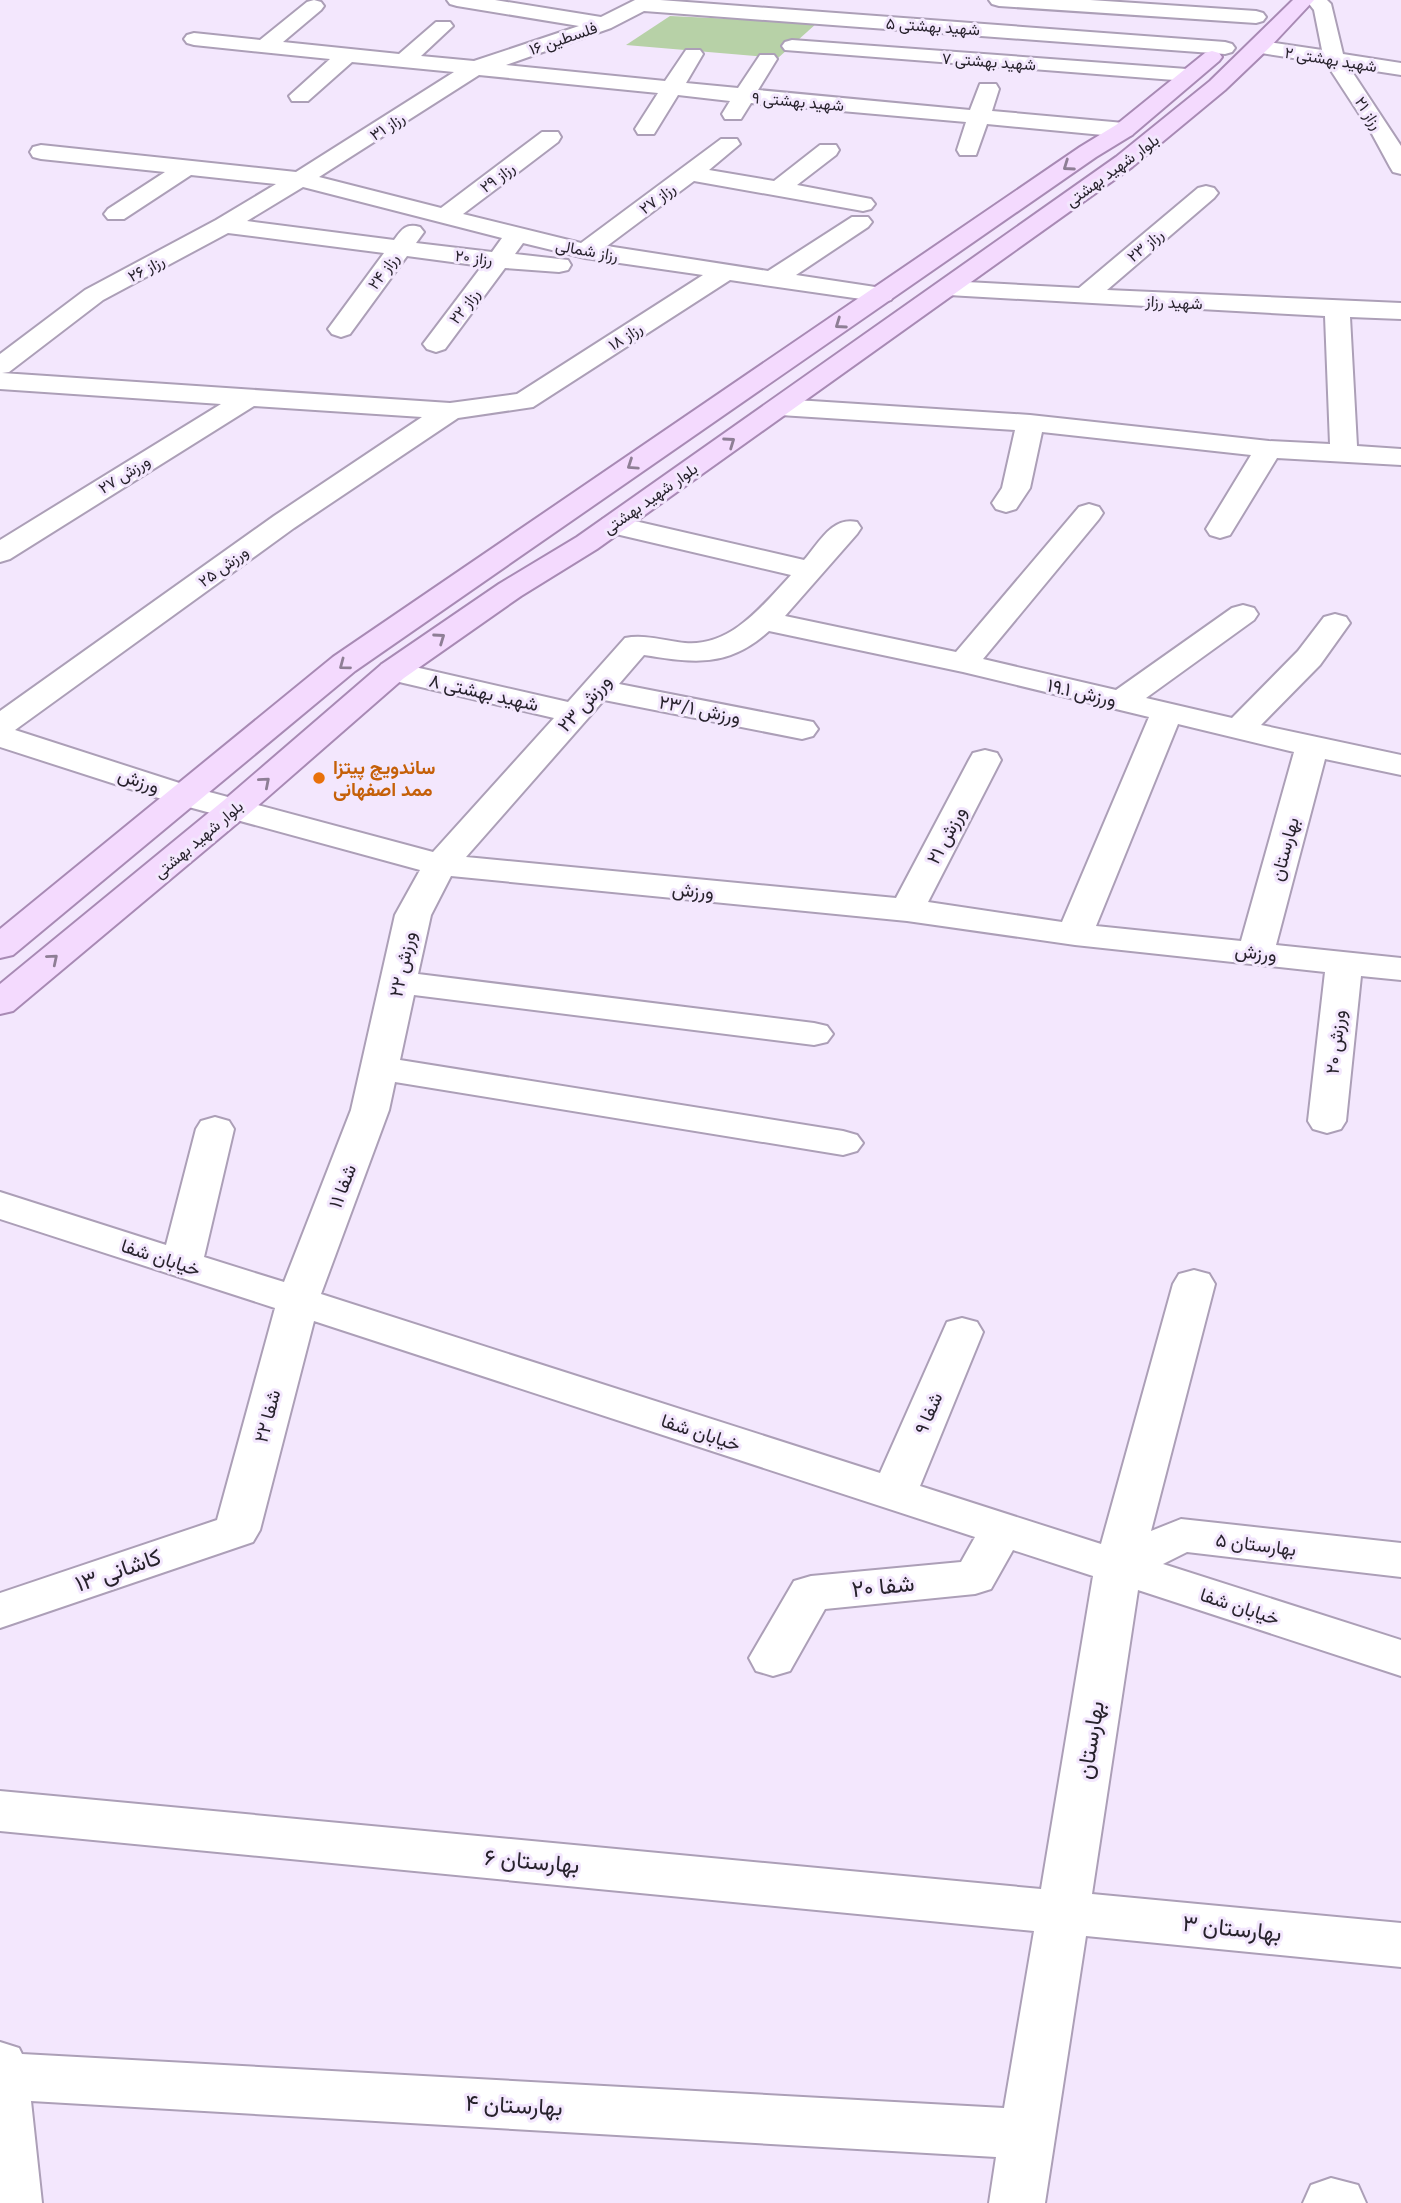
<svg xmlns="http://www.w3.org/2000/svg" width="1401" height="2203" font-family="Karla,Vazirmatn,sans-serif">
	<style>
		.green { fill: #b7d1a7 }
		.lines { fill: none; stroke-linecap: round; stroke-linejoin: round }
		.minor-casing { stroke: #ac9fb7; stroke-width: 4 }
		.major-casing { stroke: #a88ab4; stroke-width: 4 }
		.minor { fill: #fff; fill-rule: evenodd }
		.major { fill: #f4dafe; fill-rule: evenodd }
		.oneway { stroke: #8e7e95 }
		.food-dot { fill: #e8710a; stroke: #f3e7fd; stroke-width: 2.5 }
		.labels { text-anchor: middle; stroke-width: 6; stroke-linejoin: round; paint-order: stroke }
		.far-street-label { font-size: 16px; fill: #27222c; stroke: #f3e7fd }
		.street-label { font-size: 19px; fill: #27222c; stroke: #f3e7fd }
		.food-label { font-size: 19px; font-weight: bold; fill: #c56008; stroke: #f3e7fd; text-anchor: start }
		.near-street-label { font-size: 23px; fill: #27222c; stroke: #f3e7fd }
	</style>
	<rect width="100%" height="100%" fill="#f3e7fd"/>
	<polygon class="green" points="670,16 817,23 778,58 626,45"/>
	<g class="lines">
		<g class="minor-casing">
			<g id="minor">
				<path d="M314,0L321,2L324,6L321,10L283,42L399,54L436,22H450L453,26L421,56L474,61L579,26L457,6L450,4L447,0H495L601,17L635,0H660L1225,42L1232,44L1235,48L1232,52L1225,54L644,11L611,28L506,65L665,81L686,50H700L703,54L686,83L738,88L760,55H774L777,59L758,90L970,110L980,84H996L999,89L992,111L1124,123L1132,125L1135,130L1132,135L1124,137L987,124L976,155H960L957,150L966,122L751,103L741,119H725L722,114L730,101L678,95L654,134H638L635,129L658,93L479,75L319,177L441,208L542,132H558L561,137L558,142L463,214L581,243L721,139H737L740,144L709,170L774,181L820,145H836L839,150L836,155L797,185L871,199L875,204L871,209L863,211L694,181L607,246L768,271L852,217H868L872,222L868,227L796,275L882,288L891,290L894,295L891,300L882,302L730,280L533,407L458,418L294,528L15,730L198,789L433,852L554,718L382,678L377,671L382,664L393,662L568,702L625,638C645,634 665,641 685,643C731,647 762,606 791,575L603,531L599,525L603,519L613,516L804,560C819,543 832,516 857,522L861,528L857,534L785,616L956,652L1079,507L1089,504L1099,507L1103,513L1099,519L983,659L1116,690L1232,608L1243,605L1254,608L1258,614L1254,620L1146,698L1232,718L1298,651L1324,617L1335,614L1346,617L1350,623L1320,665L1261,725L1401,755V775L1325,759L1276,945L1401,958V980L1361,976L1346,1121L1341,1129L1327,1133L1313,1129L1308,1121L1325,972L1075,945L907,921L451,876L431,915L418,974L814,1023L827,1026L833,1034L827,1042L814,1045L414,995L400,1060L843,1131L857,1135L863,1143L857,1151L843,1155L395,1082L389,1110L321,1294L880,1473L947,1322L962,1318L977,1322L983,1332L920,1486L1101,1544L1173,1284L1179,1274L1194,1270L1209,1274L1215,1284L1151,1531L1181,1519L1401,1543V1577L1187,1552L1163,1564L1401,1640V1676L1138,1590L1092,1894L1401,1923V1967L1086,1936L1045,2203H989L996,2157L31,2101L42,2203H0V2042L19,2048L22,2054L1004,2108L1034,1931L0,1831V1791L1041,1889L1093,1576L1013,1550L991,1589L975,1594L825,1609L790,1671L773,1676L756,1671L749,1658L794,1581L811,1576L961,1562L975,1537L314,1321L260,1530L253,1542L0,1628V1593L217,1520L275,1308L0,1219V1192L166,1245L196,1129L201,1121L215,1117L229,1121L234,1129L204,1257L284,1282L351,1110L395,915L420,870L174,803L0,747V711L274,516L422,417L254,406L10,559L0,562V540L221,404L0,389V354L85,290L216,220L276,184L191,175L124,219H108L104,214L108,209L165,172L41,159L33,157L30,152L33,147L41,145L296,172L454,72L352,62L308,101H292L289,96L330,59L194,45L187,43L184,39L187,35L194,33L260,40L307,2ZM303,187L502,238L492,252L416,243L424,232L420,227C406,223 402,229 394,240L247,221ZM228,233L384,253L328,329L332,334L341,337L350,334L407,256L482,266L423,344L427,349L436,352L445,349L505,268L559,272L568,270L571,265L568,260L515,254L523,243L585,258L703,275L517,394L450,403L2,373L9,372L103,300ZM769,631L963,672L1149,717L1062,922L928,902L1001,760L997,753L985,750L973,753L969,760L896,898L466,857L604,700L802,739L813,736L818,729L813,722L619,684L644,655C695,663 728,668 769,631ZM1178,724L1294,752L1241,941L1096,926Z"/>
				<polygon points="989,0 1090,0 1256,11 1263,13 1266,17 1263,21 1256,23 999,6 992,4"/>
				<polygon points="1306,0 1327,0 1331,4 1343,54 1401,63 1401,75 1349,67 1401,146 1401,174 1393,172 1390,167 1371,132 1326,63 1261,53 1254,51 1251,47 1254,43 1261,41 1322,50 1314,10"/>
				<polygon points="792,40 1187,69 1195,70 1198,75 1195,80 1187,81 785,50 782,46 785,42"/>
				<polygon points="1206,186 1214,188 1218,193 1214,198 1107,290 1401,303 1401,319 1350,317 1357,446 1401,449 1401,465 1277,458 1230,535 1220,538 1210,535 1206,529 1251,455 1042,432 1030,488 1016,509 1006,512 996,509 992,503 1002,488 1015,430 780,415 771,413 767,407 771,401 780,399 1030,415 1269,441 1330,444 1325,316 948,295 939,293 936,288 939,283 948,281 1079,288 1198,188"/>
				<polygon points="1331,2178 1358,2185 1366,2203 1303,2203 1311,2185"/>
			</g>
		</g>
		<g class="major-casing">
			<g id="major">
				<polygon points="1293,0 1314,0 1269,48 1225,90 1132,167 597,549 521,596 404,678 247,815 13,1011 0,1014 0,984 223,801 382,664 499,584 577,537 1116,157 1210,81"/>
				<polygon points="1212,51 1219,53 1222,57 1219,61 1132,135 1096,157 355,671 13,955 0,958 0,929 333,657 1080,147 1116,125 1205,53"/>
			</g>
		</g>
		<use href="#minor" class="minor"/>
		<use href="#major" class="major"/>
	</g>
	<defs><path id="oneway-chevron" d="M-2-3.5L2.5 0L-2 3.5" fill="none" stroke-width="1.6" stroke-linecap="round" stroke-linejoin="round" transform="scale(1.75)"/></defs>
	<g class="oneway">
		<use href="#oneway-chevron" transform="translate(1068 166) rotate(145)"/>
		<use href="#oneway-chevron" transform="translate(840 324) rotate(145)"/>
		<use href="#oneway-chevron" transform="translate(730 442) rotate(-35)"/>
		<use href="#oneway-chevron" transform="translate(632 465) rotate(146)"/>
		<use href="#oneway-chevron" transform="translate(440 638) rotate(-35)"/>
		<use href="#oneway-chevron" transform="translate(344 665) rotate(143)"/>
		<use href="#oneway-chevron" transform="translate(265 782) rotate(-41)"/>
		<use href="#oneway-chevron" transform="translate(53 959) rotate(-40)"/>
	</g>
	<circle class="food-dot" cx="319" cy="778" r="7"/>
	<g class="labels">
		<g class="far-street-label">
			<text transform="translate(933 26) rotate(4)" y="6">شهید بهشتی ۵</text>
			<text transform="translate(563 38) rotate(-19)" y="6">فلسطین ۱۶</text>
			<text transform="translate(1331 59) rotate(9)" y="6">شهید بهشتی ۲</text>
			<text transform="translate(989 61) rotate(4)" y="6">شهید بهشتی ۷</text>
			<text transform="translate(798 101) rotate(5)" y="6">شهید بهشتی ۹</text>
			<text transform="translate(1369 113) rotate(57)" y="6">رزاز ۲۱</text>
			<text transform="translate(387 126) rotate(-33)" y="6">رزاز ۳۱</text>
			<text transform="translate(1112 170) rotate(-36)" y="6">بلوار شهید بهشتی</text>
			<text transform="translate(497 177) rotate(-37)" y="6">رزاز ۲۹</text>
			<text transform="translate(657 198) rotate(-37)" y="6">رزاز ۲۷</text>
			<text transform="translate(1145 245) rotate(-40)" y="6">رزاز ۲۳</text>
			<text transform="translate(587 250) rotate(10)" y="6">رزاز شمالی</text>
			<text transform="translate(474 257) rotate(7)" y="6">رزاز ۲۰</text>
			<text transform="translate(146 268) rotate(-28)" y="6">رزاز ۲۶</text>
			<text transform="translate(383 271) rotate(-54)" y="6">رزاز ۲۴</text>
			<text transform="translate(1174 302) rotate(3)" y="6">شهید رزاز</text>
			<text transform="translate(464 306) rotate(-53)" y="6">رزاز ۲۲</text>
			<text transform="translate(625 336) rotate(-33)" y="6">رزاز ۱۸</text>
			<text transform="translate(124 474) rotate(-32)" y="6">ورزش ۲۷</text>
			<text transform="translate(650 498) rotate(-35)" y="6">بلوار شهید بهشتی</text>
			<text transform="translate(223 566) rotate(-36)" y="6">ورزش ۲۵</text>
			<text transform="translate(198 839) rotate(-40)" y="6">بلوار شهید بهشتی</text>
		</g>
		<g class="street-label">
			<text transform="translate(484 692) rotate(13)" y="7">شهید بهشتی ۸</text>
			<text transform="translate(1082 692) rotate(13)" y="7">ورزش ۱۹.۱</text>
			<text transform="translate(584 703) rotate(-48)" y="7">ورزش ۲۳</text>
			<text transform="translate(700 709) rotate(11)" y="7">ورزش ۲۳/۱</text>
			<text transform="translate(139 780) rotate(19)" y="7">ورزش</text>
			<text transform="translate(946 835) rotate(-62)" y="7">ورزش ۲۱</text>
			<text transform="translate(1284 849) rotate(-75)" y="7">بهارستان</text>
			<text transform="translate(693 890) rotate(5)" y="7">ورزش</text>
			<text transform="translate(1256 952) rotate(7)" y="7">ورزش</text>
			<text transform="translate(402 964) rotate(-78)" y="7">ورزش ۲۲</text>
			<text transform="translate(1335 1042) rotate(-84)" y="7">ورزش ۲۰</text>
			<text transform="translate(342 1186) rotate(-69)" y="7">شفا ۱۱</text>
			<text transform="translate(161 1257) rotate(18)" y="7">خیابان شفا</text>
			<text transform="translate(928 1413) rotate(-67)" y="7">شفا ۹</text>
			<text transform="translate(267 1416) rotate(-75)" y="7">شفا ۲۲</text>
			<text transform="translate(701 1432) rotate(18)" y="7">خیابان شفا</text>
			<text transform="translate(1256 1544) rotate(7)" y="7">بهارستان ۵</text>
			<text transform="translate(1240 1606) rotate(18)" y="7">خیابان شفا</text>
		</g>
		<g class="food-label">
			<text x="333" y="774">ساندویچ پیتزا<tspan x="333" dy="22">ممد اصفهانی</tspan></text>
		</g>
		<g class="near-street-label">
			<text transform="translate(118 1570) rotate(-19)" y="8">کاشانی ۱۳</text>
			<text transform="translate(883 1586) rotate(-6)" y="8">شفا ۲۰</text>
			<text transform="translate(1090 1740) rotate(-81)" y="8">بهارستان</text>
			<text transform="translate(532 1861) rotate(5)" y="8">بهارستان ۶</text>
			<text transform="translate(1232 1928) rotate(6)" y="8">بهارستان ۳</text>
			<text transform="translate(514 2105) rotate(3)" y="8">بهارستان ۴</text>
		</g>
	</g>
</svg>
